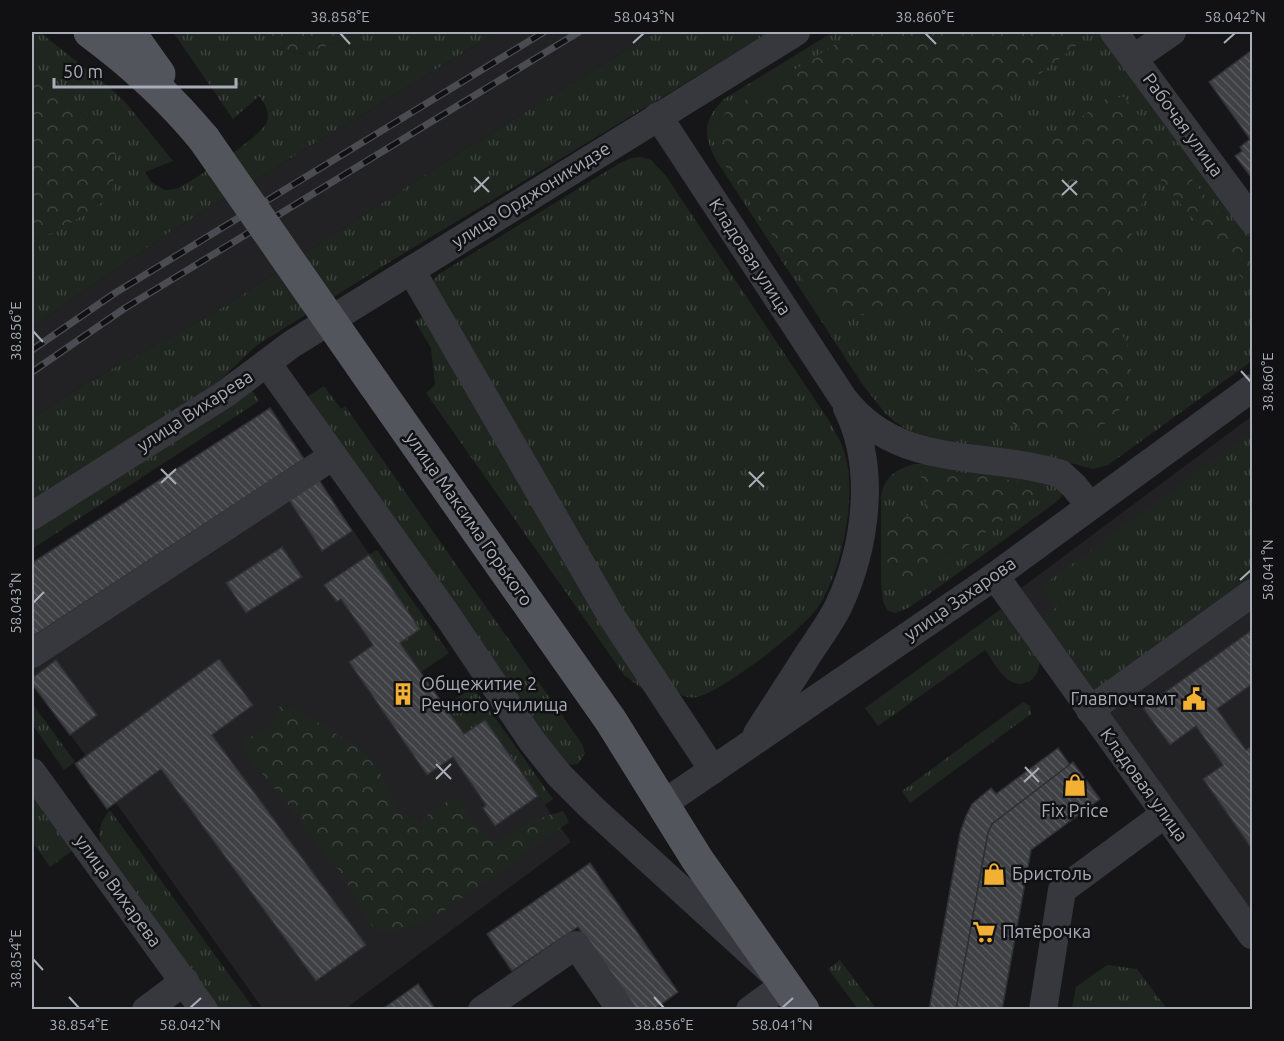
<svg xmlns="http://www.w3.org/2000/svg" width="1284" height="1041" font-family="Ubuntu,sans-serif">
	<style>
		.built { fill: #222225 }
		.grass { fill: url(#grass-tufts) }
		.forest { fill: url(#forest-crowns) }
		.building { fill: url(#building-back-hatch); stroke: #303034; stroke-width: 1.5 }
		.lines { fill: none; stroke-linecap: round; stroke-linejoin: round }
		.minor { stroke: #37383d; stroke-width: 28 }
		.major { stroke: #53555c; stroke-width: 33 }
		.rail-casing { stroke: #4a4c52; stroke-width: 7 }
		.rail { stroke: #111113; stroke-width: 4.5; stroke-dasharray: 14; stroke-linecap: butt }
		.major-bridge { stroke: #53555c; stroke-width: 33 }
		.ticks { fill: none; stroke: #a8adb8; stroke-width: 2 }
		.labels { text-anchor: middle; stroke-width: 5; stroke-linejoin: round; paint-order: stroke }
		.street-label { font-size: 18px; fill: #a8adb8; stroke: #111113 }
		.poi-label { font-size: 18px; fill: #a8adb8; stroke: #111113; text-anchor: start }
		.neatline { fill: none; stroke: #a8adb8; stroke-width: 2 }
		.ticks-label { font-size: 15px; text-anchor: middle; fill: #a8adb8 }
	</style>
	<defs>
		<pattern id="grass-tufts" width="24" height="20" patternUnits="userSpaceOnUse" patternTransform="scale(1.5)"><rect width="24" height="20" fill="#1e261f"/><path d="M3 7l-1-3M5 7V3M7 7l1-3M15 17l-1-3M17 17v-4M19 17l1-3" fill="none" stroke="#3c433d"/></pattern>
		<pattern id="forest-crowns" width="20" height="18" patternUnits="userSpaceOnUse" patternTransform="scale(1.5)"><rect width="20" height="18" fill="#1e261f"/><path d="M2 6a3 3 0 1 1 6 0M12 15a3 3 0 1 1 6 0" fill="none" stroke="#3c433d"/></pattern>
		<pattern id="building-back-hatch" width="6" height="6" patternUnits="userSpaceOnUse" patternTransform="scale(1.5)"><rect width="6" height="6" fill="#404145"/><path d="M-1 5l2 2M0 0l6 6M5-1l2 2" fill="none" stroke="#595a5e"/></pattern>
	</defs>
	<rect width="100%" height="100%" fill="#161618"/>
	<g class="built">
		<polygon points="497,32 655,32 437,167 222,308 85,384 32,418 32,327 165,235"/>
		<polygon points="270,408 420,629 400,643 464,734 485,720 571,842 345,1009 263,1009 116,803 107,809 83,776 75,764 86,756 32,684 32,563"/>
		<polygon points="1252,416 1252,917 1020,589"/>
	</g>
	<g class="grass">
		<path d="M32,32L42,34L110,88L126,103L173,161L145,172L151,182L165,190C171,190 177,189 182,186C197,178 263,135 267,122C270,112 265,103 259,96L233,119L173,32H262L275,48L301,54L372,32H497L165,235L32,327V241L55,233L116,145L49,85L32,75Z"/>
		<polygon points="655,32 770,32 383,266 256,346 217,383 32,504 32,418 85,384 222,308 437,167"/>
		<path d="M833,32H1101L1252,238V361L1108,465L1093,469L1056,459L933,440L906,429L895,422L885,413L863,385L716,160C703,135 703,119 724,99Z"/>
		<path d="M641,157L651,160L666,176L829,421C836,433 843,445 846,458C856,499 842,569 820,604C807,627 723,691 697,697C685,699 677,693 668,686L430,283L439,274L620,163L631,158Z"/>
		<polygon points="429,312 649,694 624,675 426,393 435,385 431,348 415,321"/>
		<polygon points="324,386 341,409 345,406 582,744 585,753 578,764 569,765 564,763 304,399"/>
		<polygon points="251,389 259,401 32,549 32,529"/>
		<polygon points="1248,435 1252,441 1252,583 1099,695 1043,618 1057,607 1042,586"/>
		<path d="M914,464H930L1049,484C1056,486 1061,488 1062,496L1055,503L929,594L908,608L895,613L887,610L883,601L881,584V497C884,477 895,470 914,464Z"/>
		<polygon points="377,550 449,653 421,672 400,643 420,629 369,555"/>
		<path d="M1001,609L1040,663C1038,671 1036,679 1027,682C1007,691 995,663 985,650L878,726L865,708Z"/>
		<polygon points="473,687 553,799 545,805 485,720 464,734 445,706"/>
		<polygon points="1023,702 1030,706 1031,714 910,803 902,791"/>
		<polygon points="32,703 75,762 64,770 32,724"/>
		<polygon points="32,795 72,851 50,867 32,841"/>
		<path d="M110,810L254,1009H219L103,849C96,834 100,821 110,810Z"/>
		<polygon points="840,960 874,1006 877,1009 858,1009 828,969"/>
		<polygon points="1107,965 1137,969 1167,1009 1072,1009 1076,987"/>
	</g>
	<g class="forest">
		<polygon points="262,32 372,32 301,54 275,48"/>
		<polygon points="855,32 1074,32 1081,42 1041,73 1006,83 1002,107 1030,139 1057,135 1107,98 1124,97 1252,253 1252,290 1159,178 1148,189 1132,227 1131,256 1104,281 1112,315 1128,346 1133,386 1116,416 1095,430 1057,435 1019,429 1000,411 995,391 974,367 950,319 920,310 871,315 836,315 813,295 720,158 713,140 725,113"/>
		<polygon points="32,75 49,85 116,145 112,196 55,233 32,241"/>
		<polygon points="927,467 1033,484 1037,496 915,583 899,587 884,568 883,517 922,515 926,500 920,468"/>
		<polygon points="281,703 305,714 360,749 379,770 397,810 419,823 434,809 455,797 474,823 495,843 535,820 563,811 569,822 432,919 396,931 374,929 340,871 316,844 297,815 244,752 246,739 272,727"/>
	</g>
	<g class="building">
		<polygon points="1252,50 1252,142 1209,82"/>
		<polygon points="1250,139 1252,142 1252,175 1251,177 1235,156 1242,151 1240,147"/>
		<polygon points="270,408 304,459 32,637 32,563"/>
		<polygon points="319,480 352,531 322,551 289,500"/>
		<polygon points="282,547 302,577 246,613 226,583"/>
		<polygon points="369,555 420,629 400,643 464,734 485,720 538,796 495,826 483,808 486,805 453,757 427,775 349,662 373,645 341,599 337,602 324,585"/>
		<polygon points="1252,630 1252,684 1217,709 1246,750 1252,746 1252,849 1203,779 1223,765 1196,726 1170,745 1143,708"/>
		<polygon points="219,659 253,705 212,735 366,945 316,981 161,769 107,809 75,764"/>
		<polygon points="56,660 97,715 70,735 32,684 32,678"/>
		<polygon points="1058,748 1070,765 992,824 988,833 956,1010 929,1010 960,833 966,816 972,804 991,788 996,794"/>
		<polygon points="1073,762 1100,799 1031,850 1002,1010 956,1010 988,833 992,824"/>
		<polygon points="590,863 678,992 653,1010 634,1010 578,927 512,971 487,934"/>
		<polygon points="418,984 436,1010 381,1010"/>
	</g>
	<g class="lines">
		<g class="minor">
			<polyline points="1114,32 1252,220"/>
			<polyline points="1134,58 1172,32"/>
			<path d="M658,116L843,398C899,471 983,450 1061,474L1074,486L1090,506"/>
			<polyline points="411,270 610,614 713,770"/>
			<polyline points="267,363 447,615 532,741 559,775 592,808 785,984 750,1010"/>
			<polyline points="32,516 225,394 292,344 796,32"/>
			<polyline points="995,576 1252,935"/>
			<polyline points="32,654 333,456"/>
			<polyline points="1090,710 1252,593"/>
			<path d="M757,734C774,707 792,680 809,653C819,638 830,623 838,607C866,548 877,468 847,408"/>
			<polyline points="32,772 204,1010"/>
			<polyline points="663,804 995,576 1252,388"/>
			<polyline points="146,1010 185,981"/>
			<polyline points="482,1010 576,945 621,1010"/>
			<polyline points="1043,1010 1062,890 1165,814"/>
		</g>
		<g class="major">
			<path d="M90,32C132,63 171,99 204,139"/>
			<polyline points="129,32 159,74"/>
			<polyline points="375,385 611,721 697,859 803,1010"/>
		</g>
		<g class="rail-casing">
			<g id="rail">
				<polyline points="32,350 115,293 544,32"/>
				<polyline points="32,372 125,308 579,32"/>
			</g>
		</g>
		<use href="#rail" class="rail"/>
		<polyline class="major-bridge" points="204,139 375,385"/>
	</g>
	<path class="ticks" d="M340,33L350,44M925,33L936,44M633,43L644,33M1224,43L1235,33M474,177L489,192M1062,180L1077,195M474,192L489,177M1062,195L1077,181M33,331L43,342M1241,371L1251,382M161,469L176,484M749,472L764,487M161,483L176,469M749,487L764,472M1240,580L1251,570M33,603L44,592M436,764L451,779M1025,767L1039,782M436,779L451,764M1024,782L1039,768M33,959L43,970M69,997L79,1008M654,997L664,1008M190,1008L201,998M782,1008L793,998"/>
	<defs>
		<g id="building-bare" transform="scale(1.8)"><path d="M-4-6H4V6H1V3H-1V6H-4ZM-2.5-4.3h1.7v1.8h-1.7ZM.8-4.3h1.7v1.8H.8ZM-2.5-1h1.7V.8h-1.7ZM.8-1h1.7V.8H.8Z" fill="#f2b134" stroke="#111113" stroke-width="2.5" paint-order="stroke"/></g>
		<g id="civic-bare" transform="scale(1.8)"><path d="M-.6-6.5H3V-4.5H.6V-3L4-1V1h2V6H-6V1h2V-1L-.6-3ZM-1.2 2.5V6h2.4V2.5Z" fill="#f2b134" stroke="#111113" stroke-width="2.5" paint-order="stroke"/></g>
		<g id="shop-bare" transform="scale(1.8)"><path d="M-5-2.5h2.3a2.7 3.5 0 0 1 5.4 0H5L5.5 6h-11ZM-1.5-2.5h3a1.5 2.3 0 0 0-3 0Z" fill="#f2b134" stroke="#111113" stroke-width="2.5" paint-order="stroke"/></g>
		<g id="supermarket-bare" transform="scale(1.8)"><path d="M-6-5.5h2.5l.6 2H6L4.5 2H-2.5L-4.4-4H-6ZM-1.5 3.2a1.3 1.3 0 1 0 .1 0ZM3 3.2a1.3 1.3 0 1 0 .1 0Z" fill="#f2b134" stroke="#111113" stroke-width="2.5" paint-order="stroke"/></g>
	</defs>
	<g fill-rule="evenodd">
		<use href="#building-bare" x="403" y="694"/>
		<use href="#civic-bare" x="1194" y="699"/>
		<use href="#shop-bare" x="1075" y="785"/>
		<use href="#shop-bare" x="994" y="874"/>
		<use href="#supermarket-bare" x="984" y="932"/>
	</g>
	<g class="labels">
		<g class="street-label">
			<text transform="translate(1183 125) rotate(54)" y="6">Рабочая улица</text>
			<text transform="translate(531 195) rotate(-32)" y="6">улица Орджоникидзе</text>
			<text transform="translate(750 257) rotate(57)" y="6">Кладовая улица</text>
			<text transform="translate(195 411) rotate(-33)" y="6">улица Вихарева</text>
			<text transform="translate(469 519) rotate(55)" y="6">улица Максима Горького</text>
			<text transform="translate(960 599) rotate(-35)" y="6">улица Захарова</text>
			<text transform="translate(1144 785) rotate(54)" y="6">Кладовая улица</text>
			<text transform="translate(118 891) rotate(54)" y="6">улица Вихарева</text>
		</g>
		<g class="poi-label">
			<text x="421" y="690">Общежитие 2<tspan x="421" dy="21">Речного училища</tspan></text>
			<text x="1176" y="705" text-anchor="end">Главпочтамт</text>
			<text x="1075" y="817" text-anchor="middle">Fix Price</text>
			<text x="1012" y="880">Бристоль</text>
			<text x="1002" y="938">Пятёрочка</text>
		</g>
	</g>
	<rect width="1284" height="1041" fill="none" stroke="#111113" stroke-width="66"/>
	<path d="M54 78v9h182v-9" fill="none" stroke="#a8adb8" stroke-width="3"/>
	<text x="63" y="78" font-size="18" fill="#a8adb8" stroke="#111113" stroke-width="4.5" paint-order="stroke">50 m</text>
	<rect x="33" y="33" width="1218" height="975" class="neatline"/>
	<g class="ticks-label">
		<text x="340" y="22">38.858°E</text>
		<text x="644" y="22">58.043°N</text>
		<text x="925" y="22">38.860°E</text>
		<text x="1235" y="22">58.042°N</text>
		<text transform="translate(16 331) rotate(-90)" y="5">38.856°E</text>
		<text transform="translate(1268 382) rotate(-90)" y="5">38.860°E</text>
		<text transform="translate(1268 570) rotate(-90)" y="5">58.041°N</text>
		<text transform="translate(16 603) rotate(-90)" y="5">58.043°N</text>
		<text transform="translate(16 959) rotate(-90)" y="5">38.854°E</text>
		<text x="79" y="1030">38.854°E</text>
		<text x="190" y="1030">58.042°N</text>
		<text x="664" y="1030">38.856°E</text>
		<text x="782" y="1030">58.041°N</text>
	</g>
</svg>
